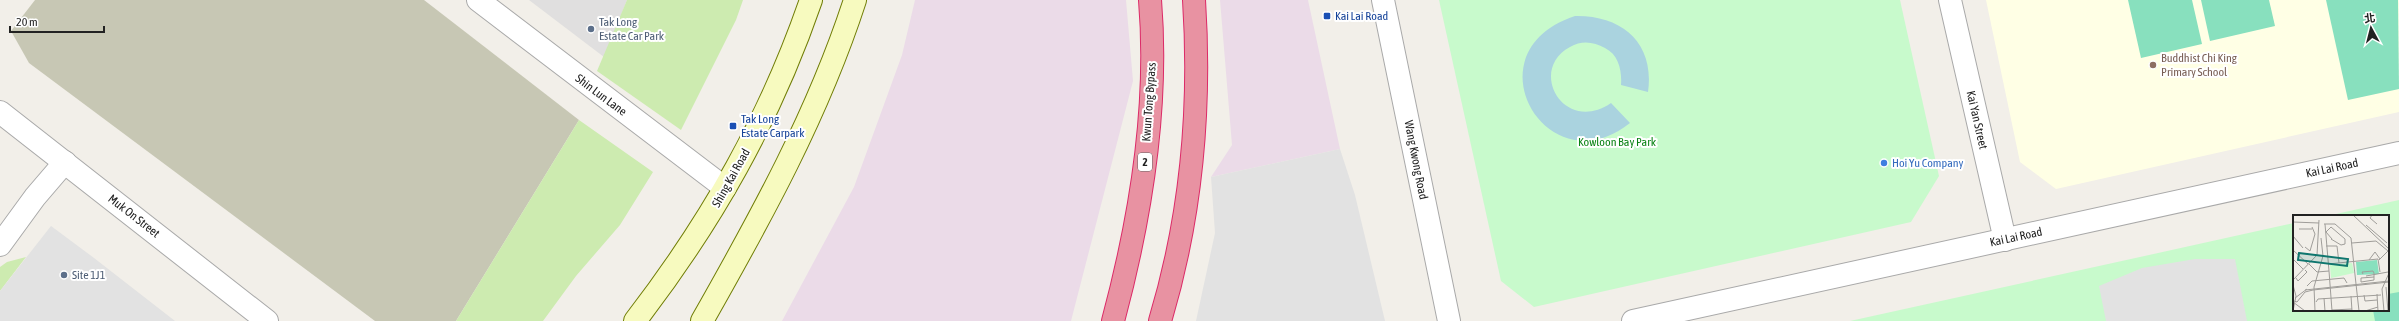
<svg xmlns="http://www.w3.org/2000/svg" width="2399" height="321" font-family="'Asap Condensed','Noto Sans TC',sans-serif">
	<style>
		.residential { fill: #e0dfdf }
		.industrial { fill: #ebdbe8 }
		.education { fill: #ffffe5 }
		.construction { fill: #c7c7b4 }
		.grass { fill: #cdebb0 }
		.park { fill: #c8facc }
		.pitch { fill: #88e0be }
		.parking { fill: #e2e2e2 }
		.water { fill: #aad3df }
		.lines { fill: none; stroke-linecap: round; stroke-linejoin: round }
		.pedestrian-casing { stroke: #a9a9a9; stroke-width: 24 }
		.minor-casing { stroke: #a9a9a9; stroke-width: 24 }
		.tertiary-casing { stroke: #a9a9a9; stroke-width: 24 }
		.secondary-casing { stroke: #707d05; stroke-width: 24 }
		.motorway-casing { stroke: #dc2a67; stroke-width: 24 }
		.pedestrian { stroke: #fff; stroke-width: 22 }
		.minor { stroke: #fff; stroke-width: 22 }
		.tertiary { stroke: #fff; stroke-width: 22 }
		.secondary { stroke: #f7fabf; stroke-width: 22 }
		.motorway { stroke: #e892a2; stroke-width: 22 }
		.transit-dot { fill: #1a4fb4; stroke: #fff; stroke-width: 1.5 }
		.service-dot { fill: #5c6f8a; stroke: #fff; stroke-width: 1.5 }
		.education-dot { fill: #8d6e63; stroke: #fff; stroke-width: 1.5 }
		.shop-dot { fill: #3f7fe0; stroke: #fff; stroke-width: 1.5 }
		.labels { text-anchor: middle; stroke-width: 4; stroke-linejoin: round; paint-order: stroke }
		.shield { fill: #fff; stroke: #646464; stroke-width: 1 }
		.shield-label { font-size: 11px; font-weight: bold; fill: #222 }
		.transit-label { font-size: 12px; fill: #164399; stroke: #fff; text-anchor: start }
		.service-label { font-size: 12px; fill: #4e5e75; stroke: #fff; text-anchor: start }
		.education-label { font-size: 12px; fill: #785e54; stroke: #fff; text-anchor: start }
		.street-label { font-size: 12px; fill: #222; stroke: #fff }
		.park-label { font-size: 12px; fill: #0c8416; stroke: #fff }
		.shop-label { font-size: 12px; fill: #366cbe; stroke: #fff; text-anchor: start }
		.inset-road { fill: none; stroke: #9f9d99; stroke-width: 1 }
		.view { fill: #0f766e; fill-opacity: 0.15; stroke: #0f766e; stroke-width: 2 }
		.inset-edge { fill: none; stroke: #222; stroke-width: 2 }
	</style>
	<rect width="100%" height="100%" fill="#f2efe9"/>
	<polygon class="residential" points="529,0 627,0 604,57"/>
	<g class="industrial">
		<polygon points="915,0 1126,0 1133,81 1071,321 782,321 854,187 902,55"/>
		<polygon points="1220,0 1308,0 1340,149 1211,177 1232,145"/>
	</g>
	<polygon class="education" points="1986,0 2399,0 2399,112 2056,189 2020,162"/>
	<polygon class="construction" points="35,0 424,0 579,120 456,321 375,321 29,63 11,31"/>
	<g class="grass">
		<polygon points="627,0 743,0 736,20 681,130 597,71"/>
		<polygon points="579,120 653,172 620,225 576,276 543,321 456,321"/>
		<polygon points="26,257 0,291 0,267 7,262"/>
	</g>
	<g class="park">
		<polygon points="1439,0 1900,0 1939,176 1911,222 1534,307 1501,281"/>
		<polygon points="2399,200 2399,321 1850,321 2294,223 2294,310 2388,310 2388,216 2327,216"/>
	</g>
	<g class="pitch">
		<polygon points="2128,0 2192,0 2202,44 2141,58"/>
		<polygon points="2201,0 2269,0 2275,26 2210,41"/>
		<polygon points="2326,0 2398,0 2399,89 2348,100"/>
		<polygon points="2399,292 2399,321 2375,321 2373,310 2388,310 2388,294"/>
	</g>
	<g class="parking">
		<polygon points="1340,149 1355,195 1385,321 1196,321 1215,233 1211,177"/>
		<polygon points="51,226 94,258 175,321 0,321 0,291"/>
		<polygon points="2195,259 2235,259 2247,321 2106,321 2099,286 2142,268"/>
	</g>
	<path class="water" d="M1575,16C1622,15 1655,43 1648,92L1621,85C1622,71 1619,55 1605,48C1594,42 1582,40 1570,47C1527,70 1564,135 1611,103L1630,123C1548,189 1466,52 1575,16Z"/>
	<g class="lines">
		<g class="pedestrian-casing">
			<g id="pedestrian">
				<polyline points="478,0 725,188"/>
				<polyline points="0,245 35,197 65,162"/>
			</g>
		</g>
		<g class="minor-casing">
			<g id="minor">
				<polyline points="1950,0 2005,240"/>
				<polyline points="1633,321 2399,153"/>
			</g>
		</g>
		<g class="tertiary-casing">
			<g id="tertiary">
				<polyline points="1383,0 1449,321"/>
				<polyline points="0,112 267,321"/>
			</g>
		</g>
		<g class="secondary-casing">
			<g id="secondary">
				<path d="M635,321C712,221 770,119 811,0"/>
				<path d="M702,321C761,217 818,114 855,0"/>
			</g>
		</g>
		<g class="motorway-casing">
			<g id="motorway">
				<path d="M1113,321C1141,217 1159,108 1150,0"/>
				<path d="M1160,321C1191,218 1201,107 1194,0"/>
			</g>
		</g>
		<use href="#pedestrian" class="pedestrian"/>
		<use href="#minor" class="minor"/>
		<use href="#tertiary" class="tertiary"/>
		<use href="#secondary" class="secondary"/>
		<use href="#motorway" class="motorway"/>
	</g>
	<g class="transit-dot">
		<rect x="1323" y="12" width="8" height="8" rx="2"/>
		<rect x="729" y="122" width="8" height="8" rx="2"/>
	</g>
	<g class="service-dot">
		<circle cx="591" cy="29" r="4"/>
		<circle cx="64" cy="275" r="4"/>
	</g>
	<circle class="education-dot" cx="2153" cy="65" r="4"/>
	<circle class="shop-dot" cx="1884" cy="163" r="4"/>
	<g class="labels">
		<rect class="shield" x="1138" y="153" width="14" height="18" rx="3"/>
		<g class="shield-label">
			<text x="1145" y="166">2</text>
		</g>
		<g class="transit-label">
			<text x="1335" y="20">Kai Lai Road</text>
			<text x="741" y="123">Tak Long<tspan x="741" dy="14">Estate Carpark</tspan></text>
		</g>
		<g class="service-label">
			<text x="599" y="26">Tak Long<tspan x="599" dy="14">Estate Car Park</tspan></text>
			<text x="72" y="279">Site 1J1</text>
		</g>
		<g class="education-label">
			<text x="2161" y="62">Buddhist Chi King<tspan x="2161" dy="14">Primary School</tspan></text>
		</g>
		<g class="street-label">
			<text transform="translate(601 95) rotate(37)" y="4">Shin Lun Lane</text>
			<text transform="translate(1149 102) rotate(-86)" y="4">Kwun Tong Bypass</text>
			<text transform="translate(1977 120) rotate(77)" y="4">Kai Yan Street</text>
			<text transform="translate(1416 160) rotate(79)" y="4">Wang Kwong Road</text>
			<text transform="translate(2332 168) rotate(-12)" y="4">Kai Lai Road</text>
			<text transform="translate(731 178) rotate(-61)" y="4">Shing Kai Road</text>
			<text transform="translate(134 216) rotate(38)" y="4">Muk On Street</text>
			<text transform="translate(2016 237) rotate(-12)" y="4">Kai Lai Road</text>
		</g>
		<g class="park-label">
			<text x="1617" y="146">Kowloon Bay Park</text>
		</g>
		<g class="shop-label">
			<text x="1892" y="167">Hoi Yu Company</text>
		</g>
	</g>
	<g transform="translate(2293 215)">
		<rect width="96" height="96" fill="#f2efe9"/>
		<path d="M59,48L61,58L38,63L37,50Z" fill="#c8facc"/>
		<path d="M84,45L86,59L64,60L63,47Z" fill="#88e0be"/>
		<path class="inset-road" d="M60,0L96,34M79,0L77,3L84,9M0,7L26,8M31,9H42L58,23L63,69M32,9L36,56M73,10L94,28M6,14H19M0,21L10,33M38,24L48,30L52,29V24L38,12L33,17L39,24M59,28L83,26L95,36L86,45M33,31H44L46,48M12,32L17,36L22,19L19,12M0,35L15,49M0,44L10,54M76,45L82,37L87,44M16,49L24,57L36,56L39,96M35,49L85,44L87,57M81,58V65L68,67V63L81,62M70,59L69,57L80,56L81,58M73,61L95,57M3,63L5,66L14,57L12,55M0,65L24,40L26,5M63,69L66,96M0,70L3,81L0,96M14,71L19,66L51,63L54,68M93,72L95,96M12,75L96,66M84,79L85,96M71,80L72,86L84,85M58,81L59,96M2,83L14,74M31,83L32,96M1,86L4,87L12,77L20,75L96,67M0,87L12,96M23,87L25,84L88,80M39,95L59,94M22,96L21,72L30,41L28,23M72,96L85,92M91,96L89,74L96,58"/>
		<path class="view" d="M6,38L55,44L54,51L5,45Z"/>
		<rect width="96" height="96" class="inset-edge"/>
	</g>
	<g transform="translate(2371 28) rotate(353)" stroke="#ffffff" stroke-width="3" paint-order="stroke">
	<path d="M0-3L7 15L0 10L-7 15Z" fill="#222222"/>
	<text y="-6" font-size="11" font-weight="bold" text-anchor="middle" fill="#222222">北</text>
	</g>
	<path d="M10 26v6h94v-6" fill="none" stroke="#222222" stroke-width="2"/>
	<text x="16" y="26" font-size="12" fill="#222222" stroke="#ffffff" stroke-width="3" paint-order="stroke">20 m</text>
</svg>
